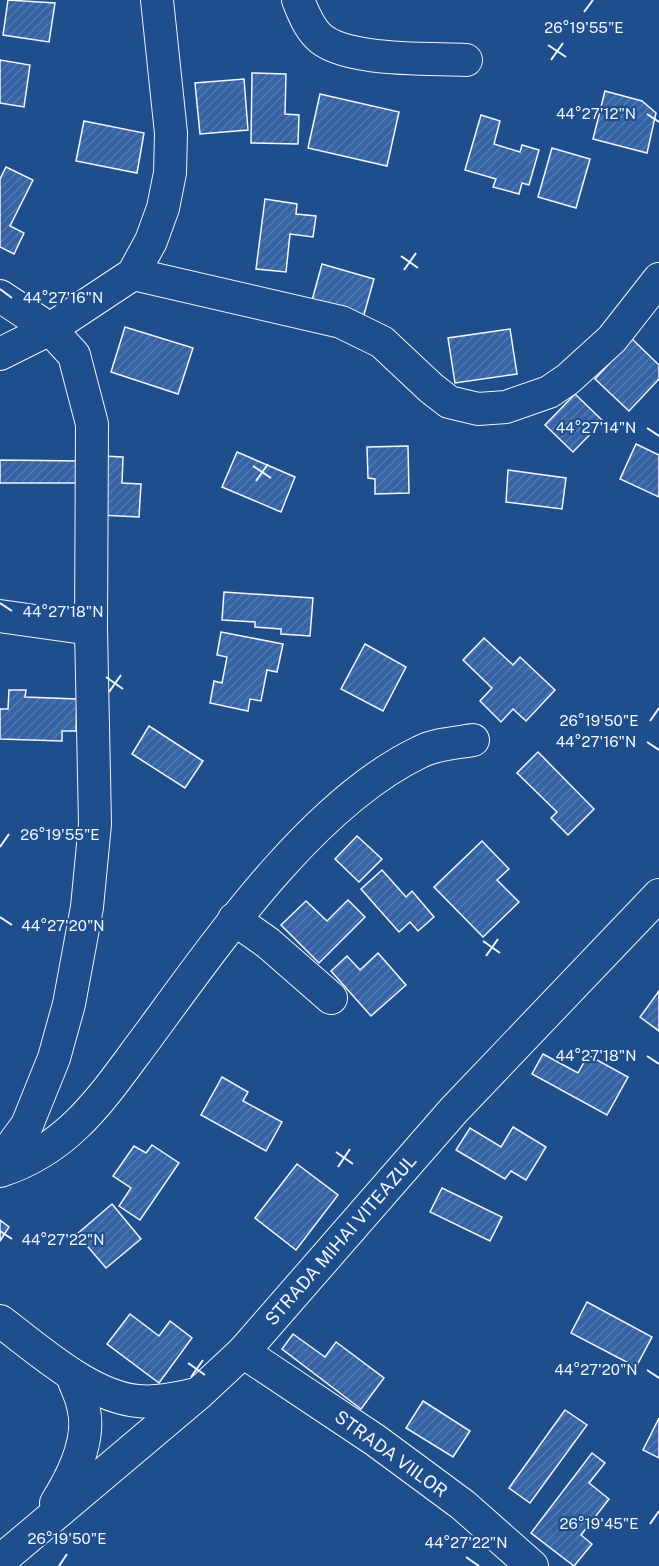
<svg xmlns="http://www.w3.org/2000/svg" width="659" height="1566" font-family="'Public Sans',sans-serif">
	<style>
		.building { fill: url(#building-hatch); stroke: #f2f6ff; stroke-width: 1.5 }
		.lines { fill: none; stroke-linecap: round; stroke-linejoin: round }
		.minor-casing { stroke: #f2f6ff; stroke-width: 34 }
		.minor { stroke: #1f4e8c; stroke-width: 32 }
		.ticks { fill: none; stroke: #f2f6ff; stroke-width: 2 }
		.labels { text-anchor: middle; stroke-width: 4.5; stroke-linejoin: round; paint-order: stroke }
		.street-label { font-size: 18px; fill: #f2f6ff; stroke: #1f4e8c }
		.ticks-label { font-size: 15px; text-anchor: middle; fill: #f2f6ff; stroke: #1f4e8c; stroke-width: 4.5; stroke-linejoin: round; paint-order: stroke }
	</style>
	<defs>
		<pattern id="building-hatch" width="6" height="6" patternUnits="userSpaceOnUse" patternTransform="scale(1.5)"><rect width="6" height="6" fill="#3563a3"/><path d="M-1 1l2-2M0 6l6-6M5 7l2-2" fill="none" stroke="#537ab1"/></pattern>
	</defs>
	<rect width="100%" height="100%" fill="#1f4e8c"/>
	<g class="building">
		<polygon points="8,0 55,3 49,42 3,35"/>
		<polygon points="0,60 30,65 24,107 0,103"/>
		<polygon points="252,73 286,74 285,114 299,115 298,144 251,143"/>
		<polygon points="244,79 248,130 200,134 195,83"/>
		<polygon points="605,91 642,101 656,113 647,153 593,139"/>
		<polygon points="320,94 399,112 387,166 308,148"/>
		<polygon points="481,115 500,121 494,144 520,152 522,145 539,150 529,185 522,183 519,194 493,187 496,179 465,170"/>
		<polygon points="84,121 144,133 137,173 76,161"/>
		<polygon points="552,148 590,159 576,208 538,197"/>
		<polygon points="6,167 33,180 10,226 24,233 14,254 0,247 0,179"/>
		<polygon points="265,199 297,204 296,214 316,216 313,237 290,234 286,272 256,269"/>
		<polygon points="322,264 374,279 363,318 311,304"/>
		<polygon points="125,327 193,348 178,394 111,372"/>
		<polygon points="510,329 517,374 455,383 448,338"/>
		<polygon points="632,339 659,365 659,379 629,411 595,379"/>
		<polygon points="575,394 603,421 573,452 545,425"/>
		<polygon points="636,444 659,455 659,497 620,479"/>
		<polygon points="408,446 409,493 375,494 375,479 368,478 367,447"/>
		<polygon points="237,452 295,477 281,512 222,487"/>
		<polygon points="103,456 123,457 122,483 141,484 139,517 100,515"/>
		<polygon points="0,460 82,461 82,483 0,483"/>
		<polygon points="508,470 566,478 562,509 506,502"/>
		<polygon points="224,592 313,598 310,636 281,634 281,629 255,627 255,622 222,620"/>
		<polygon points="221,632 283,644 277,672 267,670 261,701 250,699 248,711 210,703 214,681 222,683 227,657 217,655"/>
		<polygon points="484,638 513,665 520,657 555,690 526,721 513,709 501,722 480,701 492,688 463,660"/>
		<polygon points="365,644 406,667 383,711 341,689"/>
		<polygon points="9,690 26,690 25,697 77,699 76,731 62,731 62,741 0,739 0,709 8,709"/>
		<polygon points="149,726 203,761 185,788 132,754"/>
		<polygon points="538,752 594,809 568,835 551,818 557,812 517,773"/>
		<polygon points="357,836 382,859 359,882 335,859"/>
		<polygon points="482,841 509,869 497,880 519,902 483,937 434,887"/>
		<polygon points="382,870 406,897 412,891 434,917 418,931 410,922 399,932 361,889"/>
		<polygon points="348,900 365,917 319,963 281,925 306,901 327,921"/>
		<polygon points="378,953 406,985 371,1016 331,971 347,956 360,970"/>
		<polygon points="659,991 659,1031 640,1017"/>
		<polygon points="543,1054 578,1073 588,1055 628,1077 607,1115 532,1074"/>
		<polygon points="222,1077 248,1092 243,1101 282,1122 266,1151 201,1115"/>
		<polygon points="513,1127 546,1147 526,1180 511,1171 505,1179 456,1150 470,1128 501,1147"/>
		<polygon points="152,1145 179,1163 140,1220 119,1206 131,1188 113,1176 134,1146 146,1153"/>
		<polygon points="297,1164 338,1195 296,1250 255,1218"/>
		<polygon points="442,1188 502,1217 490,1241 430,1212"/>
		<polygon points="112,1204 141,1239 106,1268 77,1234"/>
		<polygon points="0,1220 9,1227 0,1241"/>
		<polygon points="587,1302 652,1337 636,1367 571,1333"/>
		<polygon points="130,1314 159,1336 170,1321 192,1338 159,1383 107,1344"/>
		<polygon points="293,1334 325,1357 336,1342 384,1378 361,1409 282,1349"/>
		<polygon points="423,1401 470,1431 453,1457 406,1428"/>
		<polygon points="565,1410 587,1425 530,1503 509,1488"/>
		<polygon points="659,1418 659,1458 643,1450"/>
		<polygon points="592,1453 605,1463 589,1483 609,1499 581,1535 592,1544 574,1566 531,1533"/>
	</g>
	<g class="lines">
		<g class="minor-casing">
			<g id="minor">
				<path d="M298,0C303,12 308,26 318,36C343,62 430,58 466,60"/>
				<polyline points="133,274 341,322 382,342 431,388 449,402 478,409 506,407 549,392 568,379 612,339 659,279"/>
				<polyline points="0,296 50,329 74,355 92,424 91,629 95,824 87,907 69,1004 54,1058 27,1125 0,1162"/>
				<polyline points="0,354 50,329 133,274 151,241 163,208 170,173 171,133 157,0"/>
				<polyline points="0,616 91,629"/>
				<polyline points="234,919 268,943 331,998"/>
				<path d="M0,1171C72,1148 105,1093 148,1036C217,942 313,803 420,752C435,744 456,743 473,740"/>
				<path d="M0,1321C38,1349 90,1397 138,1401C158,1403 178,1398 197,1394"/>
				<polyline points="243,1352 375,1440 463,1505 532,1566"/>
				<path d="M56,1503C73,1476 92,1439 83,1406C81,1395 75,1385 72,1375"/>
				<polyline points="0,1561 198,1394 243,1352 454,1110 659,895"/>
			</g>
		</g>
		<use href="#minor" class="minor"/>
	</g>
	<path class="ticks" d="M584,12L593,0M548,45L566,57M551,60L563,43M647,114L659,122M401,256L418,268M404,270L416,253M0,289L12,298M647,428L659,436M253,466L271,478M256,481L268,464M0,603L12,611M106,677L123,689M109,692L121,675M650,721L659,708M647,742L659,750M0,847L9,834M0,917L12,925M483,941L500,953M486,956L498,939M647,1056L659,1064M336,1152L353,1164M338,1167L350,1149M0,1231L12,1239M188,1363L205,1375M647,1370L659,1378M191,1377L203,1360M650,1524L659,1511M466,1557L479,1566M59,1566L67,1554"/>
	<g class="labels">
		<g class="street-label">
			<text transform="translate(341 1240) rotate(-49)" y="6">STRADA MIHAI VITEAZUL</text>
			<text transform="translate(391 1454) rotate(36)" y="6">STRADA VIILOR</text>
		</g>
	</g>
	<g class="ticks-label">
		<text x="584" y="33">26°19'55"E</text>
		<text x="596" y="119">44°27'12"N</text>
		<text x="63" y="303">44°27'16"N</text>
		<text x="596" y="433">44°27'14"N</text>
		<text x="63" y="617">44°27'18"N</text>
		<text x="599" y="726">26°19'50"E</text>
		<text x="596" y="747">44°27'16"N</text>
		<text x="60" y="840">26°19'55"E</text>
		<text x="63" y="931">44°27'20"N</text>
		<text x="596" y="1061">44°27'18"N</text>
		<text x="63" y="1245">44°27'22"N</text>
		<text x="596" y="1375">44°27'20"N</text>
		<text x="599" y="1529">26°19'45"E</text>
		<text x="67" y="1544">26°19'50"E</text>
		<text x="466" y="1548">44°27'22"N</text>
	</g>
</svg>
